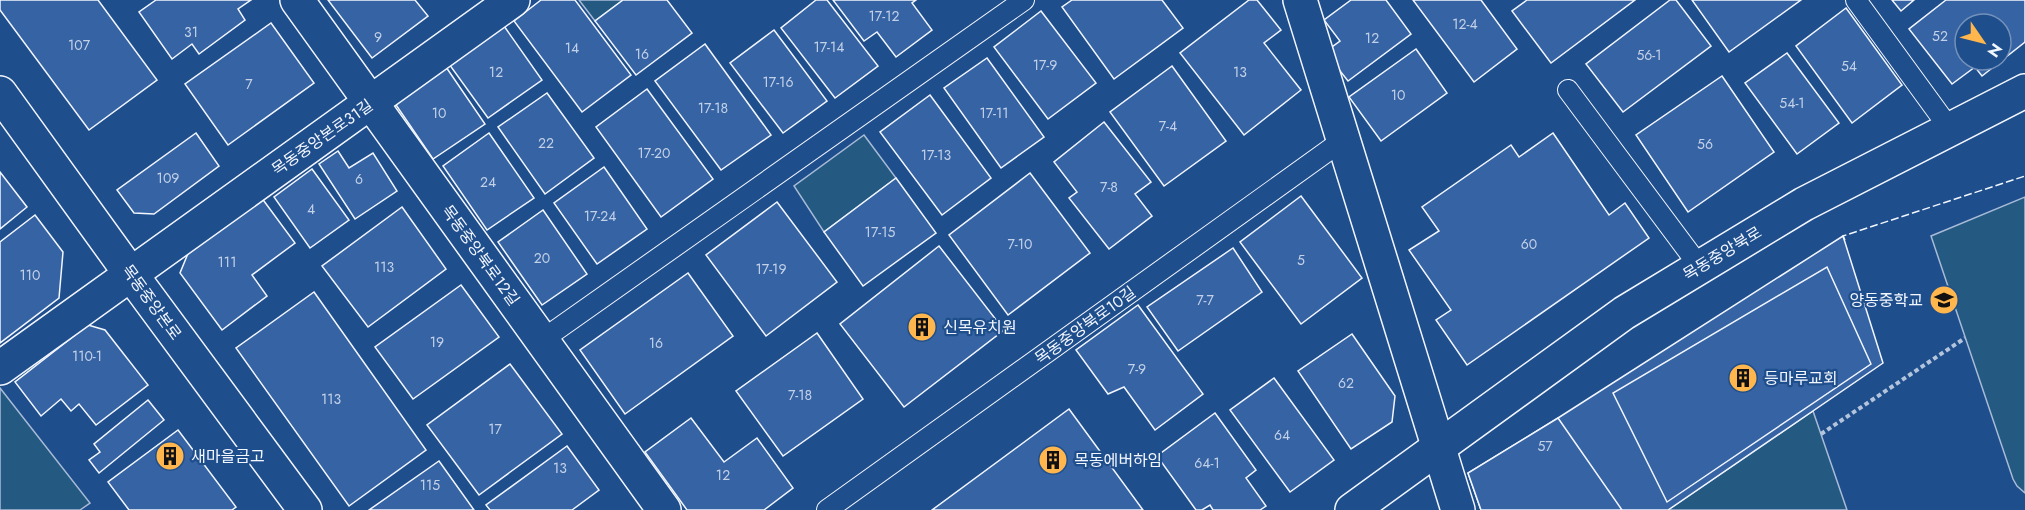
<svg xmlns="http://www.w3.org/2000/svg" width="2025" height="510" font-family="Jost,'Noto Sans KR',sans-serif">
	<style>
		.green { fill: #245a82; stroke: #a8bbd7; stroke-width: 1.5 }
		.building { fill: #3563a3; stroke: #f2f6ff; stroke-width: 1.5; fill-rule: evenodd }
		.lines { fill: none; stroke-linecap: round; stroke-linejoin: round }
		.lane-casing { stroke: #f2f6ff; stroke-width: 22 }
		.street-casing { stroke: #f2f6ff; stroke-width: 36 }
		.secondary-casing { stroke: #f2f6ff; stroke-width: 36 }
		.path { stroke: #b3c4dc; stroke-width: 4; stroke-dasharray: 4.5 3; stroke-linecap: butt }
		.lane { stroke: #1f4e8c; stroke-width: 20 }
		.street { stroke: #1f4e8c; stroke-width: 33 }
		.secondary { stroke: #1f4e8c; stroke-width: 33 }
		.fence { stroke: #f2f6ff; stroke-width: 1.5; stroke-dasharray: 8 3; stroke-linecap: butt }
		.labels { text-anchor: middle; stroke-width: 4.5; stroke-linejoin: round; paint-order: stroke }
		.number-label { font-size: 14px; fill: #c3d1e8 }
		.street-label { font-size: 16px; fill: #f2f6ff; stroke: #1f4e8c }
		.poi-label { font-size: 16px; fill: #f2f6ff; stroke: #1f4e8c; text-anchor: start }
	</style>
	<rect width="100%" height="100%" fill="#1f4e8c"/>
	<g class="green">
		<polygon points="579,0 623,0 595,21"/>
		<polygon points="864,135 896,178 824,232 794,186"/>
		<polygon points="2025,197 2025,493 2017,486 2013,479 1931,236"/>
		<polygon points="0,388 90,503 80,510 0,510"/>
		<polygon points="1813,411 1847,510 1668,510"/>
	</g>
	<g class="building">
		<polygon points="0,0 98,0 157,80 89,130 0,10"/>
		<polygon points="156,0 251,0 238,9 245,20 199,54 192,44 172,59 139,12"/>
		<polygon points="328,0 415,0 428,16 372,58"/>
		<polygon points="541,0 575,0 631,75 582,112 514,21"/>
		<polygon points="623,0 667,0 692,33 636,75 595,21"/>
		<polygon points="816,0 827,0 878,66 835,98 781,28"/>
		<polygon points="833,0 916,0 912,3 932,30 896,57 877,32 864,41"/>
		<polygon points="1072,0 1162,0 1183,28 1114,79 1062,7"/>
		<polygon points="1249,0 1257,0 1281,30 1264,43 1301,90 1244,135 1180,53"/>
		<polygon points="1351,0 1386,0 1411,34 1348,81 1325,52 1340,41 1324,20"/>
		<polygon points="1413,0 1481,0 1517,49 1474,82"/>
		<polygon points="1527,0 1635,0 1551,63 1512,11"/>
		<polygon points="1670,0 1676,0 1711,46 1623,112 1586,64"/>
		<polygon points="1692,0 1801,0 1729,52"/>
		<polygon points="1892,0 1914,0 1901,11"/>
		<path d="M1946,0H2025V42L1982,76L1975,67L1952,84L1909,29ZM1965,24H2001V60H1965Z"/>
		<polygon points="1846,8 1902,85 1852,123 1796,46"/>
		<polygon points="1041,11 1096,83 1048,119 994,47"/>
		<polygon points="271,23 314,83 228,145 185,84"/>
		<polygon points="504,26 542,80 488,118 449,64"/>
		<polygon points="774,30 827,101 783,133 730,63"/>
		<polygon points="705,44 771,135 721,170 655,81"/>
		<polygon points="1416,49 1447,93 1381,141 1349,97"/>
		<polygon points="1787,53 1839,123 1797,154 1745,83"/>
		<polygon points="987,58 1044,137 1001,168 944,88"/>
		<polygon points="1172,66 1226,141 1164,186 1110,112"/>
		<polygon points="446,67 485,124 433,159 394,102"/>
		<polygon points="1722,76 1774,152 1688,212 1636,135"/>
		<polygon points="647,89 713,179 661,217 596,127"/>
		<polygon points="547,93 594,158 545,194 498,127"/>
		<polygon points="930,95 991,178 942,215 880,132"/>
		<polygon points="1104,122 1151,182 1135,194 1152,216 1109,249 1069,198 1077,192 1054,162"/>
		<polygon points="196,133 219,166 154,214 134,213 117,190"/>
		<polygon points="489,133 534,198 487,230 443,166"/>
		<polygon points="1553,133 1609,215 1625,203 1649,238 1467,365 1436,320 1451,310 1409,250 1439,231 1422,207 1511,145 1519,157"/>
		<polygon points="338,151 349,168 373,153 397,191 355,219 319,164"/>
		<polygon points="604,167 647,229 597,264 554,203"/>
		<polygon points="312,169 349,220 310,248 274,197"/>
		<polygon points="0,172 27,207 0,229"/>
		<polygon points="1030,173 1090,253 1008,315 949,235"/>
		<polygon points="896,178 936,233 863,286 824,232"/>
		<polygon points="1301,196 1362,278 1301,324 1240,242"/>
		<polygon points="261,197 295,243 252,275 267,296 222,330 180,273 189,251"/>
		<polygon points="777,202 837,282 766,336 706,255"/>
		<polygon points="402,207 446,269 368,327 322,266"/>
		<polygon points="543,210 587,274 542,305 498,242"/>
		<polygon points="35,215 63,252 59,298 0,343 0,242"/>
		<polygon points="1843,236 1883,363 1668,510 1481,510 1468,473 1558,418"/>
		<polygon points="939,246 1004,330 904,407 840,324"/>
		<polygon points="1233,248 1262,292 1178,351 1147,307"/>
		<polygon points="1827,267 1871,364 1667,502 1613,393"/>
		<polygon points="688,273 733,336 625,414 580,350"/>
		<polygon points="461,285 499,337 413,399 375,347"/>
		<polygon points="314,292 426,450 349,506 236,348"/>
		<polygon points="1138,305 1203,394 1155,430 1124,387 1108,394 1076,350"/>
		<polygon points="88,325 105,330 148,385 96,425 79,404 71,411 61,399 41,416 15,382"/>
		<polygon points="817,333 863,399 783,456 736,391"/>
		<polygon points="1352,334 1395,396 1392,422 1351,449 1298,371"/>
		<polygon points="510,364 562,434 479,495 427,425"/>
		<polygon points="1274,378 1334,460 1290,492 1230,410"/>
		<polygon points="148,400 164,420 99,473 89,460 100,452 94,444"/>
		<polygon points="1069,409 1143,510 932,510"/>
		<polygon points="1215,413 1256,470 1246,478 1266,506 1260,510 1213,510 1210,505 1202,510 1196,510 1157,456"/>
		<polygon points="691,418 724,462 757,438 793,488 764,510 687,510 645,452"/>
		<polygon points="1558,418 1622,510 1481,510 1468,473"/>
		<polygon points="178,430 236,507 232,510 129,510 108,482"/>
		<polygon points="567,446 599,490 572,510 490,510 486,505"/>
		<polygon points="439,461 474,510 369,510"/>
	</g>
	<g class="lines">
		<g class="lane-casing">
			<g id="lane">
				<polyline points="1856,0 1950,129"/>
				<polyline points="1568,90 1700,267"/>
				<polyline points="542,340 1024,0"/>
				<polyline points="827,510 1343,140"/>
			</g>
		</g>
		<g class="street-casing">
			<g id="street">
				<polyline points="297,0 664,510"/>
				<polyline points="1300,0 1458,510"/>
				<polyline points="0,368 513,0"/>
			</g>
		</g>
		<g class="secondary-casing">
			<g id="secondary">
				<polyline points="0,93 130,273 305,510"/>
				<polyline points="1352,510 1624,313 1804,204 2025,91"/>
			</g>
		</g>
		<polyline class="path" points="1821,434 1965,338"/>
		<use href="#lane" class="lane"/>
		<use href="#street" class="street"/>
		<use href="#secondary" class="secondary"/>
		<polyline class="fence" points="1845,240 1843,236 2025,176"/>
	</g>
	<defs>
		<g id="school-disc" transform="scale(1.5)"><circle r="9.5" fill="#ffb74d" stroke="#1f4e8c"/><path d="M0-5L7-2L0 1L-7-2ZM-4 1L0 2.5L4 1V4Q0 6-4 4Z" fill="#111"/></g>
		<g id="building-disc" transform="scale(1.5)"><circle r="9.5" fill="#ffb74d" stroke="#1f4e8c"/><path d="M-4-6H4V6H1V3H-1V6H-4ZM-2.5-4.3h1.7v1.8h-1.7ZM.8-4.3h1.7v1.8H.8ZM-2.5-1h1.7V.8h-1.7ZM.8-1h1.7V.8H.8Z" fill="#111"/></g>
	</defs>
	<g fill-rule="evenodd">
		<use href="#school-disc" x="1944" y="300"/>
		<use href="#building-disc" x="922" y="327"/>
		<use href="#building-disc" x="1743" y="378"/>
		<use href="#building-disc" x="170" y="456"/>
		<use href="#building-disc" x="1053" y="460"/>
	</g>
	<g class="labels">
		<g class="number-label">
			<text x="884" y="21">17-12</text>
			<text x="1465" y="29">12-4</text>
			<text x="191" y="37">31</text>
			<text x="1940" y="41">52</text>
			<text x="378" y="42">9</text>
			<text x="1372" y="43">12</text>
			<text x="79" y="50">107</text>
			<text x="829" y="52">17-14</text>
			<text x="572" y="53">14</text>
			<text x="642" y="59">16</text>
			<text x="1649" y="60">56-1</text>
			<text x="1045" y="70">17-9</text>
			<text x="1849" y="71">54</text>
			<text x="496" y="77">12</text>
			<text x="1240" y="77">13</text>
			<text x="778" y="87">17-16</text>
			<text x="249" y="89">7</text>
			<text x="1398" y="100">10</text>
			<text x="1792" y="108">54-1</text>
			<text x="713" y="113">17-18</text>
			<text x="439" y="118">10</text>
			<text x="994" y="118">17-11</text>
			<text x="1168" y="131">7-4</text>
			<text x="546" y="148">22</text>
			<text x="1705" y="149">56</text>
			<text x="654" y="158">17-20</text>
			<text x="936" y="160">17-13</text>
			<text x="168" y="183">109</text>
			<text x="359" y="184">6</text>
			<text x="488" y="187">24</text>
			<text x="1109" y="192">7-8</text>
			<text x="311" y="214">4</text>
			<text x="600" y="221">17-24</text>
			<text x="880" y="237">17-15</text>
			<text x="1020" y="249">7-10</text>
			<text x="1529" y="249">60</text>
			<text x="542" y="263">20</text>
			<text x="1301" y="265">5</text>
			<text x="227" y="267">111</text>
			<text x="384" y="272">113</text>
			<text x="771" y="274">17-19</text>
			<text x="30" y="280">110</text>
			<text x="1205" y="305">7-7</text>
			<text x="437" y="347">19</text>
			<text x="656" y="348">16</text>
			<text x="87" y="361">110-1</text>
			<text x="1137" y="374">7-9</text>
			<text x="1346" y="388">62</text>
			<text x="800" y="400">7-18</text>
			<text x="331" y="404">113</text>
			<text x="495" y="434">17</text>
			<text x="1282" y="440">64</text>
			<text x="1545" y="451">57</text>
			<text x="1207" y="468">64-1</text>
			<text x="560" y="473">13</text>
			<text x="723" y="480">12</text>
			<text x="430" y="490">115</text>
		</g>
		<g class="street-label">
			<text transform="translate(322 137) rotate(-35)" y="6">목동중앙본로31길</text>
			<text transform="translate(1722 253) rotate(-31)" y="6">목동중앙북로</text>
			<text transform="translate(481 255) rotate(54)" y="6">목동중앙북로12길</text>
			<text transform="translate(152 302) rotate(54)" y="6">목동중앙본로</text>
			<text transform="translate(1085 325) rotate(-36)" y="6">목동중앙북로10길</text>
		</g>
		<g class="poi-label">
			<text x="1923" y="306" text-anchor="end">양동중학교</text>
			<text x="943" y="333">신목유치원</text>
			<text x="1764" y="384">등마루교회</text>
			<text x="191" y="462">새마을금고</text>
			<text x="1074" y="466">목동에버하임</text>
		</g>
	</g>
	<g transform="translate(1983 42) rotate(125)"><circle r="28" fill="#1f4e8c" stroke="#7391ba" stroke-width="1.5"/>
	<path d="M0-4.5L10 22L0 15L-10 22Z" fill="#ffb74d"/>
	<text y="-9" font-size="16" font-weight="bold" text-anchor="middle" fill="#f2f6ff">N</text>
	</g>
</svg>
